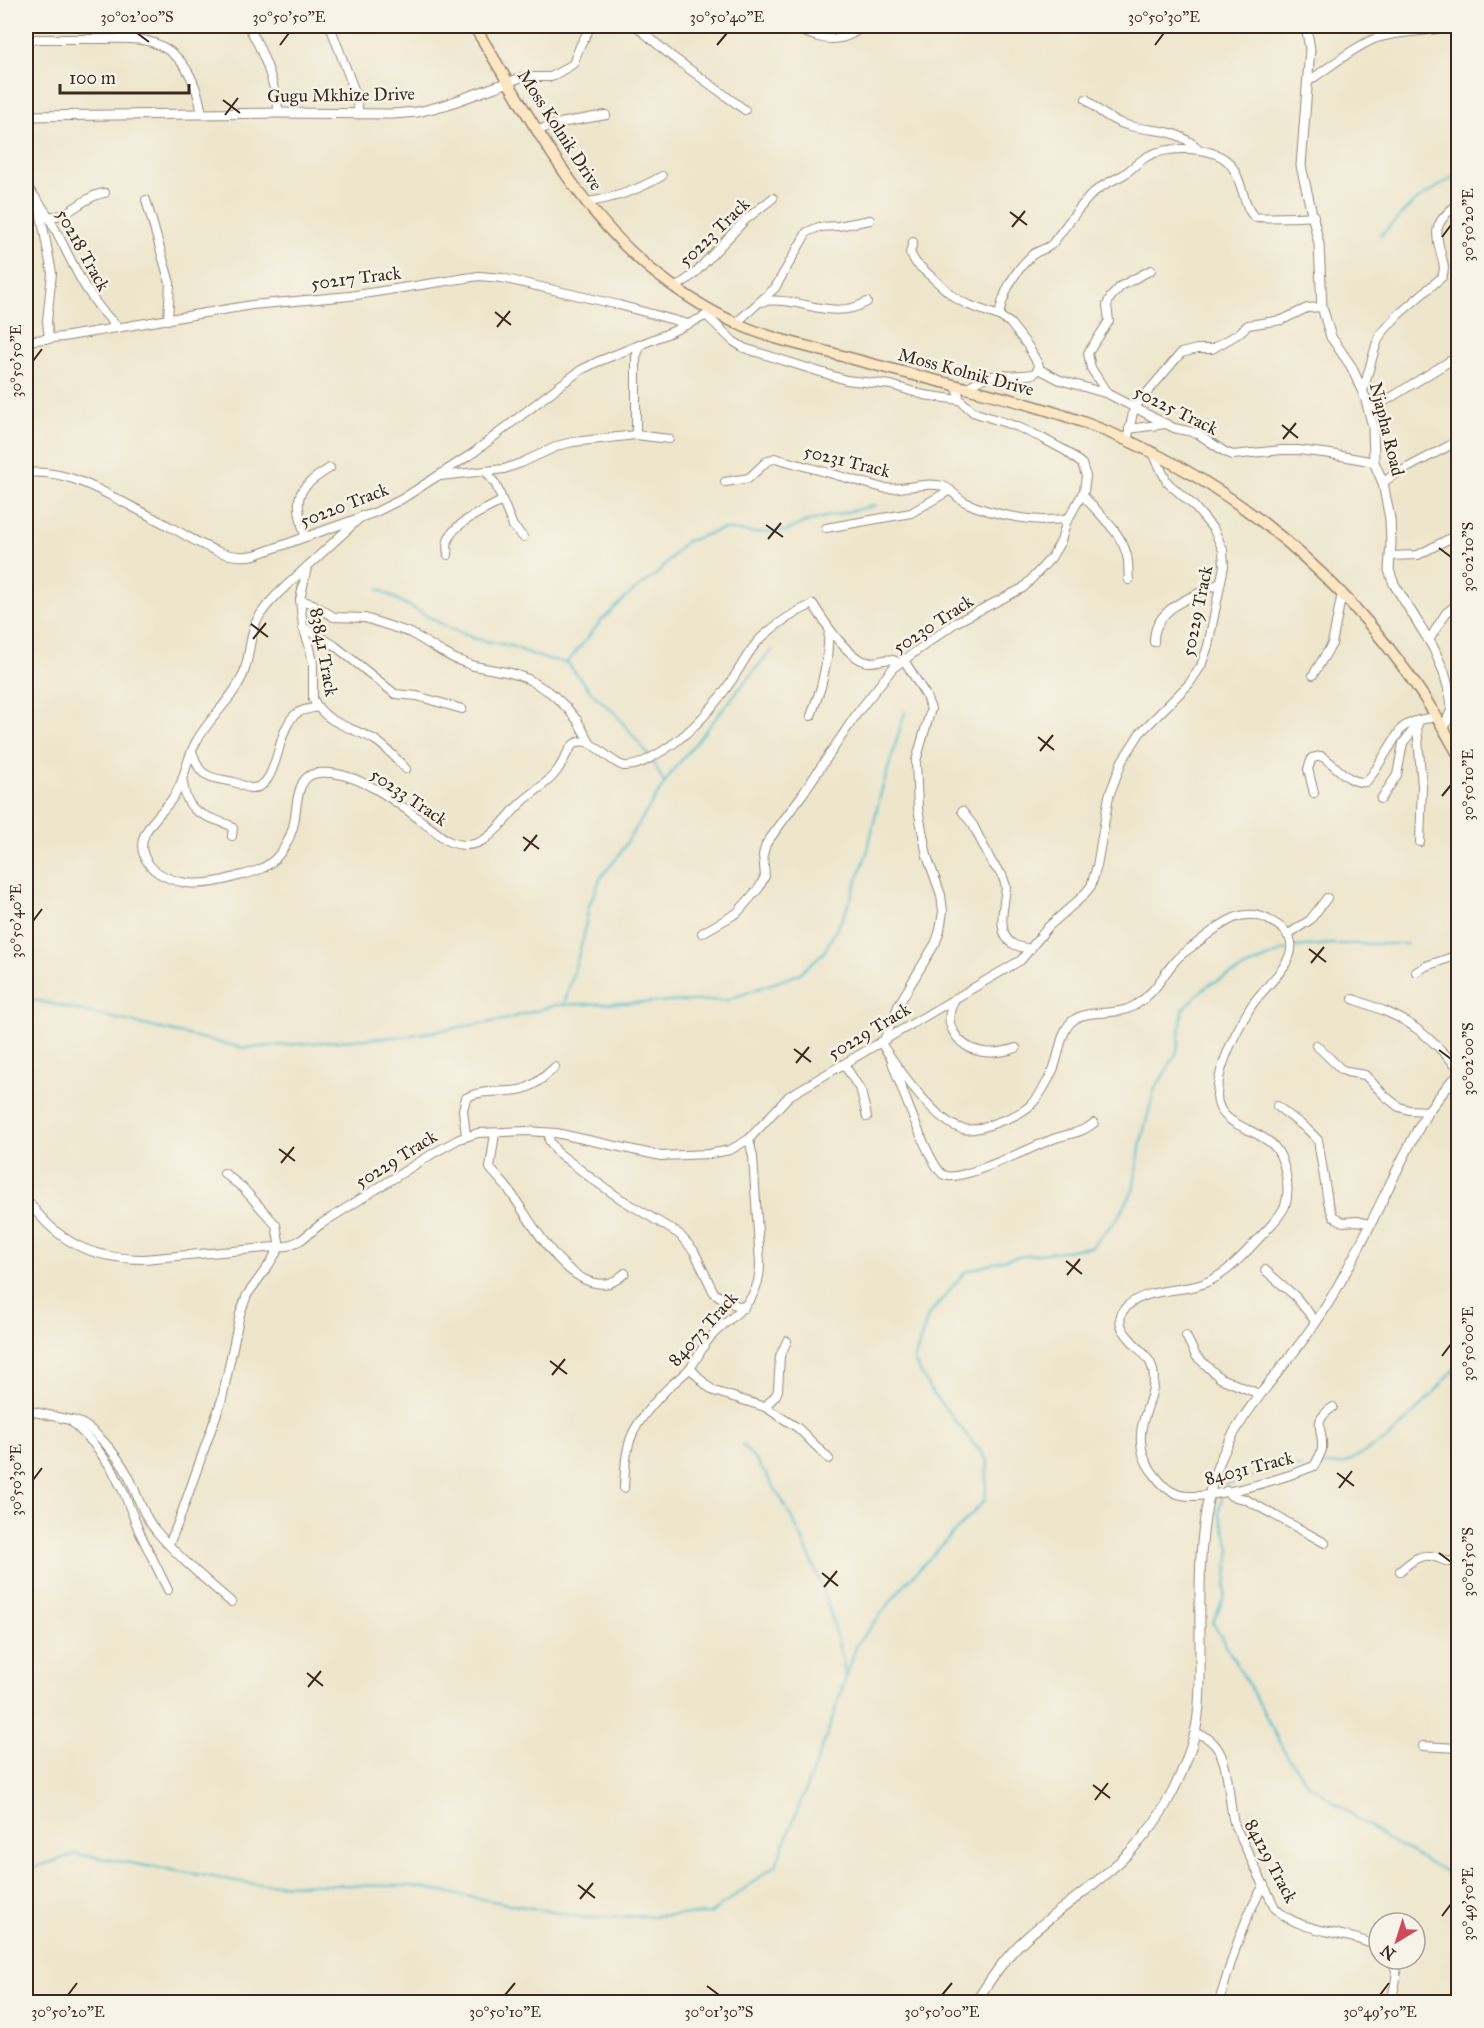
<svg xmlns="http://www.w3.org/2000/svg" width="1484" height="2028" font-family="'IM FELL Great Primer',serif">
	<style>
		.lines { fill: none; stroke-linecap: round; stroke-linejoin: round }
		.stream { stroke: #50bbcc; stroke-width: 2 }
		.minor-casing { stroke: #948875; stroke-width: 10 }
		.tertiary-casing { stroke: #948875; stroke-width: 11 }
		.secondary-casing { stroke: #948875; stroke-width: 13 }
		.minor { stroke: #fff; stroke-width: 8 }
		.tertiary { stroke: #fff; stroke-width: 9 }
		.secondary { stroke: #fce6c4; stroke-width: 10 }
		.ticks { fill: none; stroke: #3b2a1e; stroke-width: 2 }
		.labels { text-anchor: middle; stroke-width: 5; stroke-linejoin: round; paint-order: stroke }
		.street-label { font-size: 18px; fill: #3b2a1e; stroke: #f7f3e8 }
		.neatline { fill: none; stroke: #3b2a1e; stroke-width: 2 }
		.ticks-label { font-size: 15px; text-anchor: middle; fill: #3b2a1e }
	</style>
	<rect width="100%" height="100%" fill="#f7f3e8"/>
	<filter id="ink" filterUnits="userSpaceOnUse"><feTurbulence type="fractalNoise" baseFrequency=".0167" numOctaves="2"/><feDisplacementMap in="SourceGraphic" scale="12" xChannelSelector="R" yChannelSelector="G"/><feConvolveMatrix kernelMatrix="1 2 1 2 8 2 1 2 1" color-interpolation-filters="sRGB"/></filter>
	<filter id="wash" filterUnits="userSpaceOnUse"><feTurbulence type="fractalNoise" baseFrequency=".008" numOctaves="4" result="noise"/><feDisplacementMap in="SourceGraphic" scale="24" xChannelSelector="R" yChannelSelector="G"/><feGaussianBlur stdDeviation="1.35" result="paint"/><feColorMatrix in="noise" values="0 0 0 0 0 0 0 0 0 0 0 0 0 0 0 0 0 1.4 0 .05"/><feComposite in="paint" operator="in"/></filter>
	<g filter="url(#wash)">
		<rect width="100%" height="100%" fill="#eee6cc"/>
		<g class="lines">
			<g class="stream">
				<polyline points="1380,236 1414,202 1458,174"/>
				<polyline points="378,589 449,628 476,639 511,646 542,658 567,663 593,694 615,713 651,758 664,783"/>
				<polyline points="567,663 601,621 631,593 657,574 685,542 723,529 756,533 787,531 805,522 876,505"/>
				<polyline points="1293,947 1333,944 1407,944"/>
				<polyline points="26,998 244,1048 407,1036 503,1020 556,1005 727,1000 799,974 824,952 846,911 867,853 880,796 905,712"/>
				<polyline points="564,1005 583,939 589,906 601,877 617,858 671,773 772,649"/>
				<path d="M742,1444C752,1456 762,1468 770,1481C807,1537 834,1611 846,1677"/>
				<polyline points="1317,1466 1344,1464 1389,1438 1430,1397 1458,1365"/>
				<polyline points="1224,1485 1277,1469 1302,1467"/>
				<polyline points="1222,1499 1219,1512 1230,1548 1225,1595 1213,1623 1259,1703 1285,1753 1307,1783 1387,1839 1446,1872 1458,1883"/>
				<polyline points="26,1870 76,1854 254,1884 411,1886 586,1918 710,1914 776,1865 827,1735 857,1644 905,1584 985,1500 988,1461 931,1391 914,1361 928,1316 965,1272 1010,1258 1092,1247 1119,1216 1133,1191 1141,1142 1154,1091 1177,1052 1183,1009 1208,985 1287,949"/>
			</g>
		</g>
	</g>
	<g filter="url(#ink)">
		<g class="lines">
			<g class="minor-casing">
				<g id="minor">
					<path d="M248,26C264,52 274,82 279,113"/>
					<polyline points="330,26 355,92 359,113"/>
					<polyline points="636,26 670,55 745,110"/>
					<path d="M789,26C819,37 834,49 864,26"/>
					<path d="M26,39C50,39 75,39 100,39C116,39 136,37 151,42C184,52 197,83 202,114"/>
					<path d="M1309,81C1327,69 1358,44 1377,38C1401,30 1427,33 1452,26"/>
					<polyline points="509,82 522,77 551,77 573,64 580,46 591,26"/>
					<path d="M1086,99C1098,111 1113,122 1130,126C1160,133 1174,127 1200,150"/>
					<polyline points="538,130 560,123 606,115"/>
					<path d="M26,185C33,195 42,205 48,216C71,256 82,295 118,327"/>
					<polyline points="146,200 170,283 168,320"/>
					<path d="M586,202C613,199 638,190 662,176"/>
					<polyline points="39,205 52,273 47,321 49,339"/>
					<path d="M48,215C64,223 85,194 105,193"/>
					<path d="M913,242L910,253L916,263L954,297L966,304L999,316L1010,323L1028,346L1039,366L1037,371L1033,374C1004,379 994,368 967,388"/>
					<polyline points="675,288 693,275 745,220 773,198"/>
					<path d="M760,302C798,294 830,323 867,302"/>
					<polyline points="706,315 733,341 744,348 846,380 891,385 924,395 960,400"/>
					<path d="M999,316C1003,293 1014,272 1031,256C1037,250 1046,250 1052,244C1064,229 1078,208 1092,194C1100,186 1112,181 1123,175C1132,169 1139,161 1148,156C1168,146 1210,146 1227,161C1243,175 1243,210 1255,217C1257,218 1307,217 1314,216"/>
					<polyline points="736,323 775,288 807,232 819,227 838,226 870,220"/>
					<polyline points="26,341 63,337 252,305 350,296 479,276 502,278 619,305 688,324"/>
					<polyline points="1039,369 1060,380 1108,394 1174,428 1197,433 1225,452 1233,455 1282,450 1298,450 1331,454 1374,462"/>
					<path d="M1363,391L1376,345L1381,334L1398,315L1442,277C1445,270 1444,265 1442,258C1435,232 1433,224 1454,207"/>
					<polyline points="1107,393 1091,368 1088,353 1109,321 1107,305 1110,298 1121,286 1151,270"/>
					<polyline points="1369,411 1458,356"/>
					<polyline points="1129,429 1165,424"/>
					<polyline points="636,435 636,357 641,344"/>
					<polyline points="1127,441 1134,408 1181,353 1197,349 1212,349 1238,334 1248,325 1282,320 1307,308 1322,307"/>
					<polyline points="486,471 496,485 513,526 523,537"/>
					<path d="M26,473C63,469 94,487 125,503C142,512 158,520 174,529C200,543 224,561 255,555L376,512L402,499L473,453L559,386L581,370L597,362L669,333L714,312"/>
					<polyline points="440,476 504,469 521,463 560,445 573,442 636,435 669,439"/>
					<path d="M725,482L749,478L766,462L775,458L883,488C903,491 922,481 943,486C951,488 956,498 965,502C991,515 1041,524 1069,518"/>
					<polyline points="1383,483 1392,476 1458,441"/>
					<path d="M1082,494C1097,513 1122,532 1127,556C1129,563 1128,572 1129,580"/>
					<path d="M362,516L285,587C274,597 263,608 256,622C249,638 250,658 243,675C232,700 209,718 196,742C184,763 186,783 169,803C157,818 134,836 145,858C152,873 170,880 186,883C203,885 219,882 235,877C250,873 265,870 276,858C284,850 290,838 293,827C298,810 294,775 318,773C363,768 414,817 448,841C485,857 500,822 522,802C533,792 547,784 556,772C563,764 566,752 573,745C589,731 608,763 624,766C635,767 645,761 654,756C685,739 712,710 732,680C741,667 748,651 760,639C775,625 795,612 813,604C823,620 848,660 868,662C880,663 889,655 899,663"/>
					<polyline points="826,528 911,513 950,490"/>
					<path d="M305,537C295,496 293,491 330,468"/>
					<path d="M448,555C448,551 446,545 448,541C452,523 487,509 502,501"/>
					<polyline points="1390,556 1418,555 1458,534"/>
					<path d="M307,567L300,600L303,627L310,648L313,663V699C326,725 353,727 375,740C386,747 397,759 406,769"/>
					<polyline points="300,600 313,604 334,617 365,618 411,633 442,652 455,659 474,666 511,673 528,679 551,693 567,708 577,720 590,743"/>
					<polyline points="303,627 334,645 395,694 417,696 462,709"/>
					<polyline points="1429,640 1446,613 1458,603"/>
					<path d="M1154,642C1153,607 1195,596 1220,583"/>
					<polyline points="1313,675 1332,644 1342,593"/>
					<polyline points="811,716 821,687 827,659 829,629"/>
					<polyline points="1417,726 1422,786 1420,842"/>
					<path d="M192,752C195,757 196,763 199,768C206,779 222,779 233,782C239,783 244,787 250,788C280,791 275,729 296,714C302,709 311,709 318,707"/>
					<path d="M183,783C186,814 204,815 229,825L233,828L232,836"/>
					<path d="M1314,793L1308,769L1312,758L1321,756C1336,764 1347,784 1366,782L1374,772L1401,729C1411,720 1424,719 1438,717"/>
					<polyline points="1381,799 1397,775 1403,743 1418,724"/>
					<path d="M962,811L973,825L992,863L1002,875L1006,886C1005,903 995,934 1013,944C1018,947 1025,948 1031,949"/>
					<polyline points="702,933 737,913 759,888 765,876 763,855 766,844 802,795 858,712 893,668 955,623 1023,588 1051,558 1061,541 1066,523 1084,491 1086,476 1082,464 1066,451 1040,437 1018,427 973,412 960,400 956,386"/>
					<polyline points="1287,935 1310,920 1327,898"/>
					<polyline points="1416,972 1426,966 1458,955"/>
					<path d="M955,999C949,1011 947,1020 953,1031C966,1055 993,1056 1016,1048"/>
					<path d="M1353,999C1375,1007 1398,1015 1417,1029C1433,1040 1444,1054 1458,1067"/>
					<polyline points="884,1040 899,1004 936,942 940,930 943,911 941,895 927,856 918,809 916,761 931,709 925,694 904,660"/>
					<path d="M880,1042C896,1065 936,1124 963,1129C975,1131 987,1126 998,1122C1030,1112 1039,1100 1053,1070C1060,1055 1060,1028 1075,1019C1092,1008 1117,1018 1137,1004C1155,993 1162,976 1175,961C1180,954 1190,949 1197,943C1217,928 1240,905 1267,919C1278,925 1289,930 1291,943C1295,965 1260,990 1250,1008C1235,1033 1218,1066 1217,1095C1217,1126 1255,1127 1273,1145C1279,1151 1283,1161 1285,1170C1288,1182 1289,1194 1285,1206C1280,1217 1271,1225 1263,1234C1243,1255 1225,1278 1196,1286C1174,1291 1145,1290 1127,1306C1105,1328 1143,1346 1151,1364C1161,1387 1142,1411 1141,1434C1140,1449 1144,1462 1154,1474C1159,1481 1166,1490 1175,1493C1200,1505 1287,1477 1314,1466C1317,1461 1321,1454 1322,1449C1324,1427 1310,1423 1333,1407"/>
					<polyline points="1316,1045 1341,1069 1347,1072 1365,1075 1385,1096 1399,1107 1409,1110 1428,1111"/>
					<path d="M892,1062C899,1081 930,1168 944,1175C959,1184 1037,1144 1056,1138C1071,1133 1082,1133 1094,1123"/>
					<polyline points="844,1064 861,1091 867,1117"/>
					<polyline points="1277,1106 1307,1129 1318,1140 1328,1202 1333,1216 1343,1222 1358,1221 1369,1224"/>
					<path d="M495,1133L490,1168C497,1177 505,1184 511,1193C531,1221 568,1292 609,1283C615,1282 620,1277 625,1273"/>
					<polyline points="550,1133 549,1140 557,1152 595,1181 621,1199 679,1234 694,1251 714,1293 728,1302 744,1308"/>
					<path d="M466,1136L463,1110L466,1098C483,1088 505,1094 523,1089C535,1086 546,1075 555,1067"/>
					<path d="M26,1199C58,1242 90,1259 144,1259L287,1246L301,1240L321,1224L432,1154L459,1139L478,1133L527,1131L556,1133L661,1156L709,1154L730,1150L749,1139L789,1096L1021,960L1048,927L1082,897L1091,886L1097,866L1109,796L1122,761L1140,733L1189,684L1201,666L1208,646L1224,566L1223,550L1214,530L1193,505L1167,482L1153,453"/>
					<polyline points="1265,1270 1295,1296 1316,1322"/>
					<polyline points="1186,1336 1196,1356 1220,1378 1259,1394"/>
					<polyline points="690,1368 706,1385 714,1391 765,1407 798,1428 829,1459"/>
					<polyline points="765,1407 776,1395 778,1390 780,1356 787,1341"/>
					<polyline points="26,1410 70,1420 93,1443 112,1469 124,1493 139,1531 168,1590"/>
					<path d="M70,1420C91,1421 119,1458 128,1475C138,1495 142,1515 157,1532C179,1558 206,1580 231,1602"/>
					<path d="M624,1488C625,1470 625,1450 633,1433C641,1416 657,1399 670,1386C677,1380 685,1374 691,1367C697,1359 702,1348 708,1340C733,1311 760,1307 760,1263L753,1157L749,1139"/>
					<polyline points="1226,1491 1231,1496 1245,1499 1325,1543"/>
					<polyline points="169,1544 178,1523 222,1399 240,1314 247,1295 268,1266 280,1247 276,1225 243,1188 224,1173"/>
					<path d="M1400,1571C1410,1562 1421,1552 1435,1557C1440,1558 1444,1561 1449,1562L1458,1559"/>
					<path d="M1195,1733C1235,1742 1225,1797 1235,1826L1275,1908C1302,1935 1346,1929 1379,1948"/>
					<polyline points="1423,1746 1458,1748"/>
					<path d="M1219,2002C1232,1960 1241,1923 1264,1885"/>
					<path d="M1391,2002C1394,1986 1401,1974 1391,1959"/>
				</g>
			</g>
			<g class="tertiary-casing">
				<g id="tertiary">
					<polyline points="1306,26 1310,49 1301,166 1319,244 1322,307 1331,337 1351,366 1365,397 1373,426 1374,462 1383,483 1390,519 1391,543 1389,570 1394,584 1433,647 1444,672 1451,698 1452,709 1444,728"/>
					<polyline points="26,116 279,113 392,114 418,112 445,105 509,82"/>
					<path d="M976,2002C991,1978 1006,1956 1027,1937C1082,1889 1140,1860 1173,1791C1182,1773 1190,1752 1195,1733C1201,1706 1200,1677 1200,1650C1200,1591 1197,1530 1215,1474C1237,1408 1292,1364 1327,1305C1365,1243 1392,1174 1428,1111L1450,1083L1458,1076"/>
				</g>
			</g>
			<g class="secondary-casing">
				<path id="secondary" d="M474,26C531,117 580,220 670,284C691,299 713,313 736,323C765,337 797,344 828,352C863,362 898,371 934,380C985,393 1038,405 1088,424C1248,485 1377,604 1458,754"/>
			</g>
			<use href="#minor" class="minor"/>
			<use href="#tertiary" class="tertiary"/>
			<use href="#secondary" class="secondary"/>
		</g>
	</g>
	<path class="ticks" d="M137,33L149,42M280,45L289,33M717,45L727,33M1155,45L1164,33M223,100L240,113M225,115L238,98M1010,212L1027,225M1012,227L1025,211M1442,237L1451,225M495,312L511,325M497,327L510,311M33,361L42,349M1282,425L1298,438M1283,439L1296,423M766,525L783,537M768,539L781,523M1439,548L1451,557M251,624L268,637M253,639L266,623M1038,737L1054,750M1040,751L1053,735M1442,796L1451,785M523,837L539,849M524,851L537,835M33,921L42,909M1309,949L1326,962M1311,963L1324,947M794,1049L811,1062M1439,1050L1451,1059M796,1063L809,1047M279,1149L295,1161M281,1163L294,1147M1066,1261L1082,1274M1067,1275L1080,1259M1442,1356L1451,1344M550,1361L567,1374M552,1375L565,1359M1337,1473L1354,1486M33,1480L42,1468M1339,1488L1352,1471M1439,1553L1451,1562M822,1573L838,1586M824,1587L837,1571M307,1673L323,1686M308,1687L321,1671M1093,1785L1110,1798M1095,1800L1108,1783M578,1885L595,1898M580,1899L593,1883M1442,1916L1451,1904M707,1986L719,1995M68,1995L77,1983M505,1995L515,1983M942,1995L952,1983M1380,1995L1389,1983"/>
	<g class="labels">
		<g class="street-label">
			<text transform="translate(341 95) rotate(-1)" y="6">Gugu Mkhize Drive</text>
			<text transform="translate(560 130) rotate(57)" y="6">Moss Kolnik Drive</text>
			<text transform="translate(714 232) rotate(-44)" y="6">50223 Track</text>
			<text transform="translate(83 250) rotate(61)" y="6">50218 Track</text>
			<text transform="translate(356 278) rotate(-7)" y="6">50217 Track</text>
			<text transform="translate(966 372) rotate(15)" y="6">Moss Kolnik Drive</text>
			<text transform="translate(1176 410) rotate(26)" y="6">50225 Track</text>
			<text transform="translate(1387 429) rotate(76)" y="6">Njapha Road</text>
			<text transform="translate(847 461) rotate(14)" y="6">50231 Track</text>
			<text transform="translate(344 505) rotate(-21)" y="6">50220 Track</text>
			<text transform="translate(1197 611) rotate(-78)" y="6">50229 Track</text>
			<text transform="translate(933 624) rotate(-33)" y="6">50230 Track</text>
			<text transform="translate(324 652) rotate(80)" y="6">83841 Track</text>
			<text transform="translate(409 797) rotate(34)" y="6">50233 Track</text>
			<text transform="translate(869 1031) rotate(-31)" y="6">50229 Track</text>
			<text transform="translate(396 1159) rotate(-32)" y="6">50229 Track</text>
			<text transform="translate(703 1329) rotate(-48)" y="6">84073 Track</text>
			<text transform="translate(1249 1468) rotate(-14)" y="6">84031 Track</text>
			<text transform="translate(1271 1861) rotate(62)" y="6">84129 Track</text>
		</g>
	</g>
	<rect width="1484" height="2028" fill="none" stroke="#f7f3e8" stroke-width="66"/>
	<g transform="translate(1397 1941) rotate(218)"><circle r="28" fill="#f7f3e8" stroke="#aca397" stroke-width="1.5"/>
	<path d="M0-4.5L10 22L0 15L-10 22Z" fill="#d1495b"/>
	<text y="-9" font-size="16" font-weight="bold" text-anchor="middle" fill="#3b2a1e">N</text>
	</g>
	<path d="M60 84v9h129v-9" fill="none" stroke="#3b2a1e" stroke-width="3"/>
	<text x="69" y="84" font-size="18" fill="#3b2a1e" stroke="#f7f3e8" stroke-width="4.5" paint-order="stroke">100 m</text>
	<rect x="33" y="33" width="1418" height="1962" class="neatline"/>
	<g class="ticks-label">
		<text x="137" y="22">30°02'00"S</text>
		<text x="289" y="22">30°50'50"E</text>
		<text x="727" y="22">30°50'40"E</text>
		<text x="1164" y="22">30°50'30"E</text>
		<text transform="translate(1468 225) rotate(-90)" y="5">30°50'20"E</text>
		<text transform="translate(16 361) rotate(-90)" y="5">30°50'50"E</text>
		<text transform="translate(1468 557) rotate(-90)" y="5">30°02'10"S</text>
		<text transform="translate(1468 785) rotate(-90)" y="5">30°50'10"E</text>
		<text transform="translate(16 921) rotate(-90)" y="5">30°50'40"E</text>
		<text transform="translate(1468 1059) rotate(-90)" y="5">30°02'00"S</text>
		<text transform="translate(1468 1344) rotate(-90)" y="5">30°50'00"E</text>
		<text transform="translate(16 1480) rotate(-90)" y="5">30°50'30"E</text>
		<text transform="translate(1468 1562) rotate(-90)" y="5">30°01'50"S</text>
		<text transform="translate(1468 1904) rotate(-90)" y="5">30°49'50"E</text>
		<text x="68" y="2017">30°50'20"E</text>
		<text x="505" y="2017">30°50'10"E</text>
		<text x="719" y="2017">30°01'30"S</text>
		<text x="942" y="2017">30°50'00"E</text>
		<text x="1380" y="2017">30°49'50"E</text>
	</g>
</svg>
